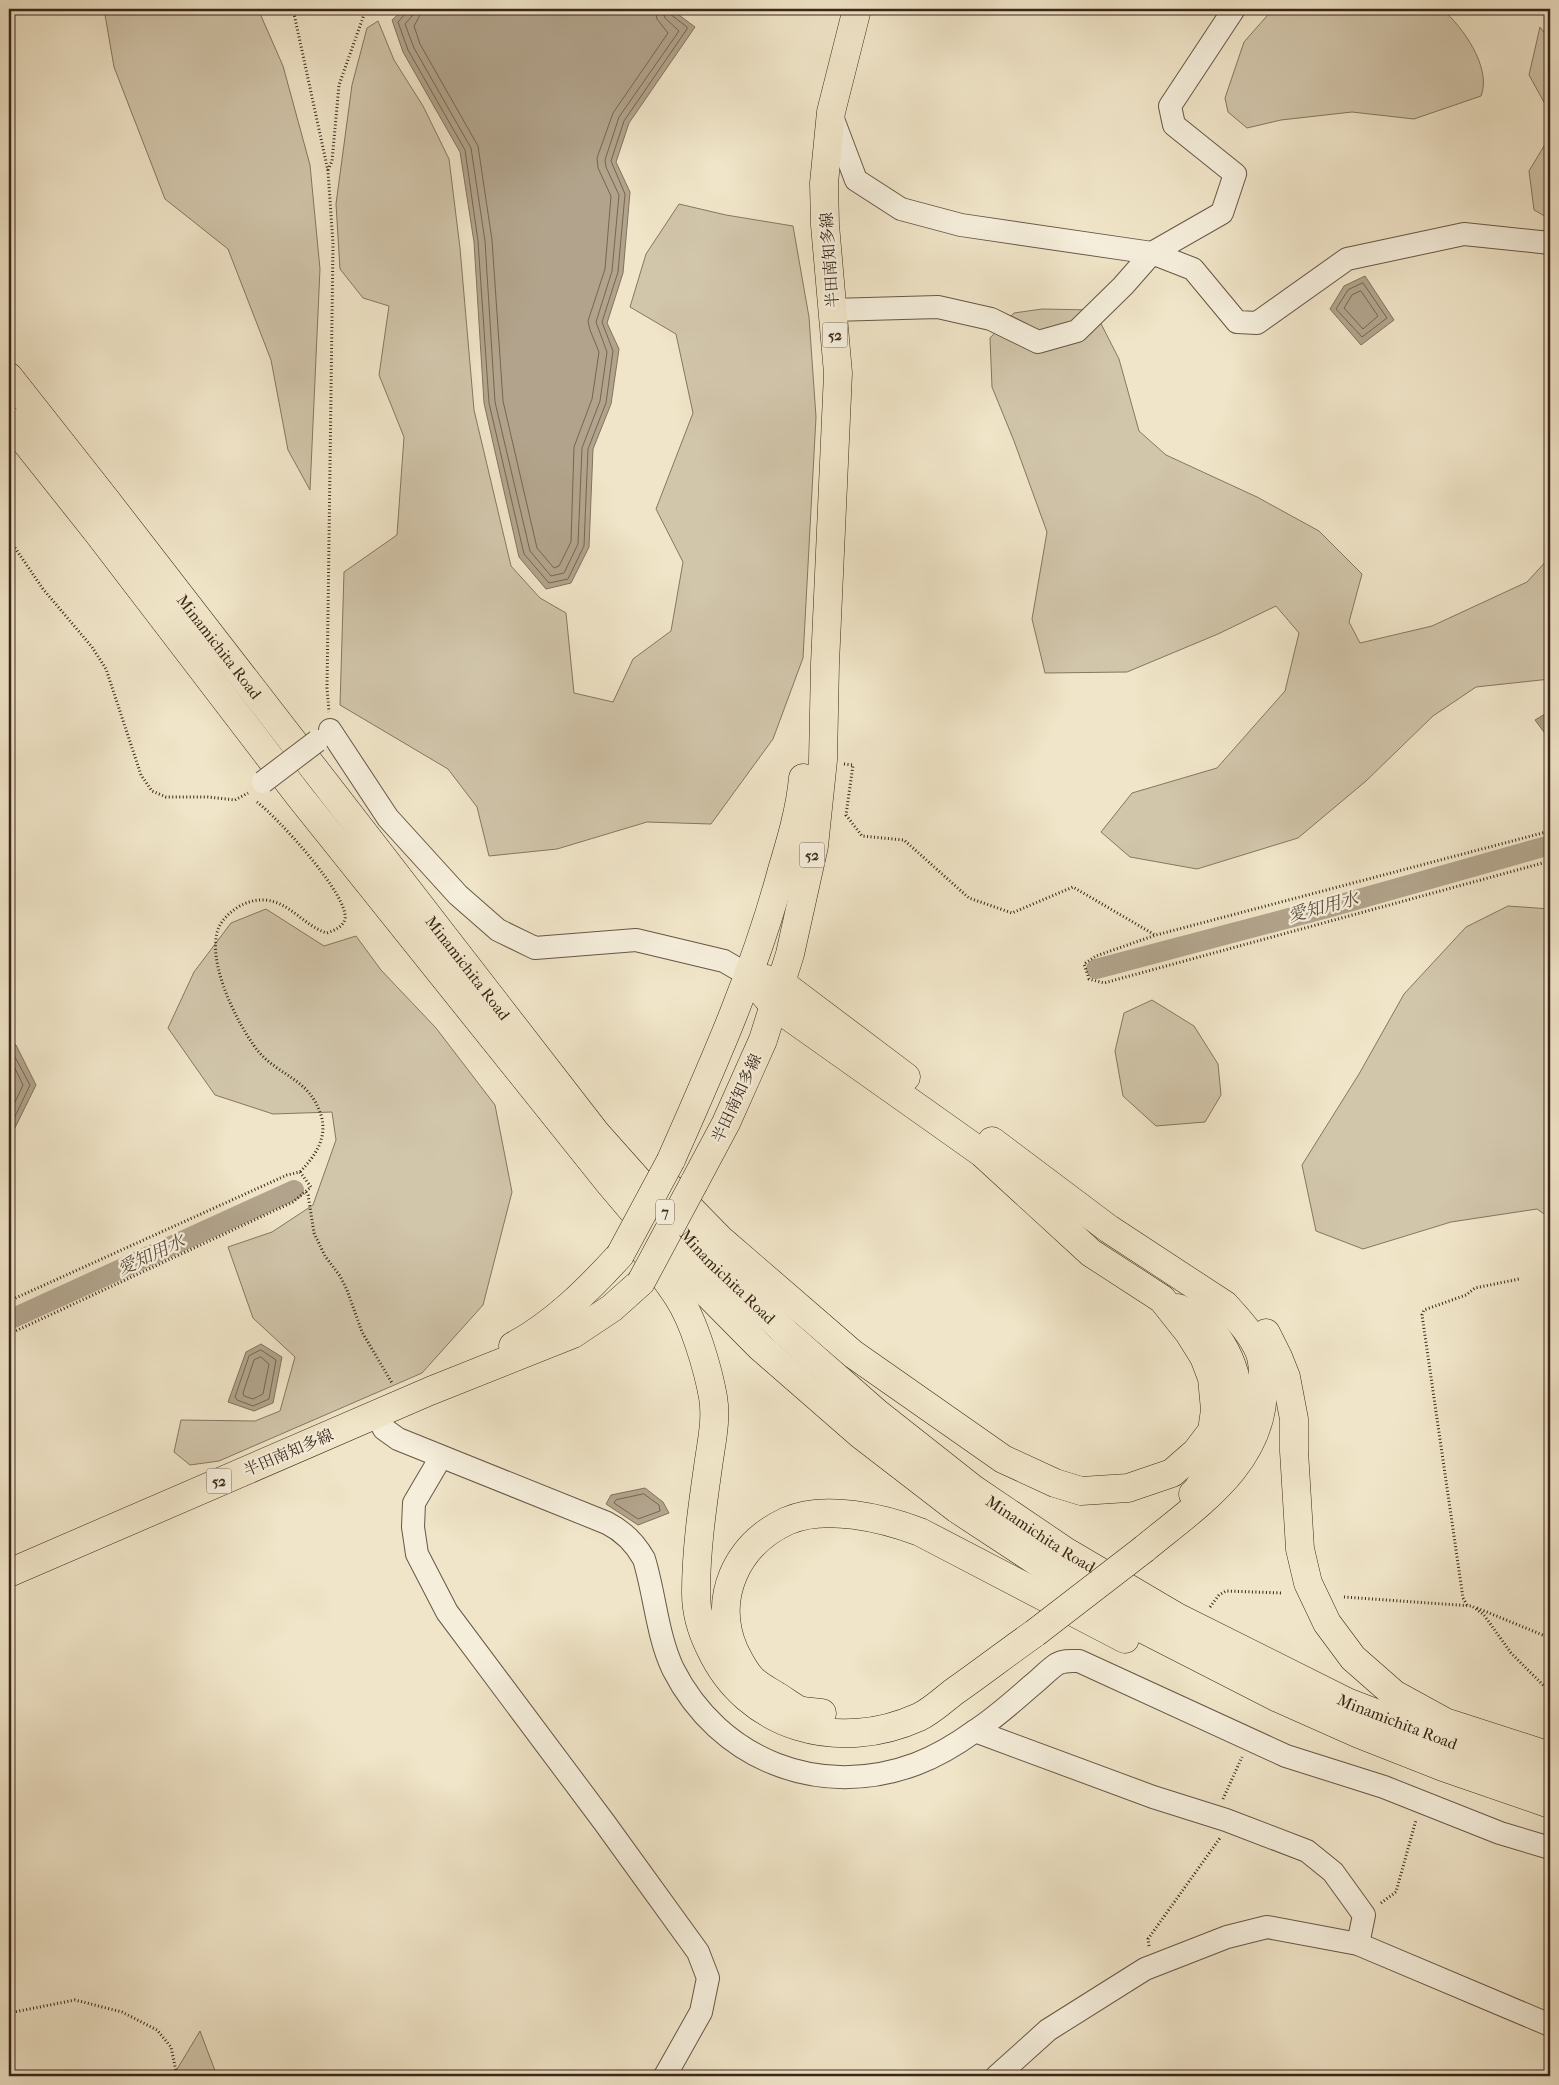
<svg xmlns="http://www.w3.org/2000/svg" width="1559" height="2085" font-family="'IM FELL French Canon','Noto Serif JP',serif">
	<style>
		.green { fill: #d1c5aa; stroke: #867662 }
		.water { fill: #b2a48c; stroke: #82725e }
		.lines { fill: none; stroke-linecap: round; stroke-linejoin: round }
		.shore { stroke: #766552; stroke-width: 1 }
		.canal { stroke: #b2a48c; stroke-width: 20 }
		.minor-casing { stroke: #685645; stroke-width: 24 }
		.major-casing { stroke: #3a2619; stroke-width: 29 }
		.highway-casing { stroke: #3a2619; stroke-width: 29 }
		.path { stroke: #3a2619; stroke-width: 3; stroke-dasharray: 1 2.5; stroke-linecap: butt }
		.minor { stroke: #f5eedb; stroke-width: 22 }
		.major { stroke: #f0e5c8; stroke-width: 28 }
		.highway { stroke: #f0e5c8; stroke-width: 28 }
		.minor-bridge-casing { stroke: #685645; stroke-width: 24; stroke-linecap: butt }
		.major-bridge-casing { stroke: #3a2619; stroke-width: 29; stroke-linecap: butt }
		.highway-bridge-casing { stroke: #3a2619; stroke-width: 29; stroke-linecap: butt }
		.minor-bridge { stroke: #f5eedb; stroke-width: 22 }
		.major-bridge { stroke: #f0e5c8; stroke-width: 28 }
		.highway-bridge { stroke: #f0e5c8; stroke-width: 28 }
		.labels { text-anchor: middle; stroke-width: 4.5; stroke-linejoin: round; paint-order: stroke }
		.shield { fill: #f5eedb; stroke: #726253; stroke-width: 1 }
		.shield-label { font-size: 15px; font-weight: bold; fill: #3a2619 }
		.street-label { font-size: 16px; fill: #3a2619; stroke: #f5eedb }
		.water-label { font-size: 18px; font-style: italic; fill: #5e4c3c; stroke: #f5eedb }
	</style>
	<rect width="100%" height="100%" fill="#f0e5c8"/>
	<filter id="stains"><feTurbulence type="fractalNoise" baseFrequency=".004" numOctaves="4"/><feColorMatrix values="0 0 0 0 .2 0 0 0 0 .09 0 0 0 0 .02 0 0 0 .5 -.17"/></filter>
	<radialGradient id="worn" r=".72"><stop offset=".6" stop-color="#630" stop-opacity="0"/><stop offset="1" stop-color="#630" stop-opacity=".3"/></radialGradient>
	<g class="green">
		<polygon points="104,9 258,9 283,66 310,165 320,269 310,490 288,450 271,360 228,249 165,199 114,67"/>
		<path d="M1273,9H1442C1463,27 1492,68 1481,96L1414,119L1352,112L1281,120L1247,128L1228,112L1225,98L1244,42Z"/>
		<polygon points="378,21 394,60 423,106 449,159 460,248 474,410 511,566 540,598 566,613 574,693 613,702 633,659 671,631 683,562 656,509 693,413 676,334 630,307 646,254 679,204 726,215 793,226 809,317 816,417 803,658 773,739 711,824 647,822 557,849 489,856 477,807 448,769 340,705 344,572 397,535 404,437 379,375 389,306 363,298 340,269 336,204 352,85 367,28"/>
		<polygon points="1540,27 1550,40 1550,113 1529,75"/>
		<polygon points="1550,136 1550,219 1534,210 1529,171"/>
		<polygon points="1042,309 1094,310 1119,359 1139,431 1166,455 1257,497 1319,531 1362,574 1349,622 1360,643 1432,626 1527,582 1550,557 1550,679 1476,687 1433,716 1366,781 1298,838 1197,869 1130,857 1101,832 1132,793 1217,768 1285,691 1299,633 1276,606 1218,634 1127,672 1045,673 1032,619 1047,532 1014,441 992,387 990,338 1014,313"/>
		<polygon points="1508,906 1550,909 1550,1218 1537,1209 1451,1222 1363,1249 1316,1231 1302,1165 1359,1074 1404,994 1466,927"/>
		<polygon points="266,909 324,946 356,936 381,970 436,1028 495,1105 512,1192 483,1305 422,1373 219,1461 190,1465 174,1452 181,1420 255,1421 280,1411 295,1357 253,1318 228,1247 272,1232 313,1205 336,1140 332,1112 273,1114 215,1095 168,1028 194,972 231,923"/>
		<polygon points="1152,1000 1194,1026 1218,1064 1221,1095 1205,1122 1156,1126 1123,1096 1115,1051 1124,1013"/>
		<polygon points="200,2031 217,2076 173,2076"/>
	</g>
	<g class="water">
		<polygon points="404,9 671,9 695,27 629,123 616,162 630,192 623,273 607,323 619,349 611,404 593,449 589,547 571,583 546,589 519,557 484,403 474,242 460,152 403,52 392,20"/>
		<polygon points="1365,276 1394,320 1361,345 1330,309 1344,286"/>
		<polygon points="1550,711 1550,740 1535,720"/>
		<polygon points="9,1039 16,1045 36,1085 9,1140"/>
		<polygon points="261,1344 282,1357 273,1403 254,1411 228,1402 246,1352"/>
		<polygon points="645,1488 663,1502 669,1513 638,1525 606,1504 611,1495"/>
	</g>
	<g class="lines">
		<g class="shore">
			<polyline points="407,9 406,13 398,22 408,50 465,150 478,241 489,403 524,554 549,583 568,579 584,546 588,449 606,403 613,351 602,322 618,272 625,194 611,161 624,121 687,29 687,27 670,14 668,9"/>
			<polyline points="413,9 412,16 405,24 414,48 471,148 485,241 495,402 530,551 551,576 564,573 578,544 582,448 600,401 607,352 596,322 612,271 619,195 606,167 605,160 619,117 679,31 665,18 662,9"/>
			<polyline points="421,9 419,17 414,26 420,44 478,146 492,240 503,401 537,548 554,568 559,566 571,542 574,447 592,399 599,352 590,330 588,321 605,269 611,196 598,168 597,158 613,113 668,33 657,19 655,9"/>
			<polygon points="1363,283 1387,318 1362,337 1336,309 1348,290"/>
			<polygon points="1361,291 1378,316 1363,329 1344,308 1352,295"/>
			<polyline points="9,1046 30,1085 9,1129"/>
			<polyline points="9,1056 23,1085 9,1115"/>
			<polygon points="261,1350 276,1360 269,1399 253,1406 237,1400 235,1397 249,1356"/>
			<polygon points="261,1357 269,1364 263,1394 253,1399 244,1396 243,1393 254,1360"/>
			<polygon points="644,1494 659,1505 660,1511 638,1519 614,1503 616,1500"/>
		</g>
		<g class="canal">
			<polyline points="1096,969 1327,908 1550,845"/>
			<polyline points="9,1320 294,1190"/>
		</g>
		<g class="minor-casing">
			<g id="minor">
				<polyline points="831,114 856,180 901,209 961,225 1152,253 1193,269 1237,322 1257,323 1347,259 1464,234 1550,243"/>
				<polyline points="832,310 938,307 991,319 1038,342 1077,331 1123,286 1152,253 1222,213 1235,174 1174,125 1170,106 1234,9"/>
				<polyline points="330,730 388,818 458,895 498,930 535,948 636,940 724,961 748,975"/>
				<path d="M376,1415L384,1429L398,1439L607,1523C623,1531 635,1543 644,1559C655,1595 657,1635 673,1669C719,1760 820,1800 916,1764C937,1756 957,1744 975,1731C995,1718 1013,1702 1031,1686C1040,1679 1048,1670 1057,1664C1064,1660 1071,1661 1079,1661L1286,1756L1384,1787L1500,1833L1550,1848"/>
				<polyline points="441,1457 414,1503 413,1527 417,1554 447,1612 604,1822 698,1952 708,1978 701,2012 665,2076"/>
				<polyline points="975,1731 1153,1797 1226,1820 1307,1851 1333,1872 1364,1915 1358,1944"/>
				<polyline points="997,2076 1048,2030 1145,1969 1227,1937 1267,1927 1358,1944 1550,2025"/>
			</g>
		</g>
		<g class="major-casing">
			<g id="major">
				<path d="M671,1160C713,1065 755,971 782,870C791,840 800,810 803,778"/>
				<polyline points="694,1183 726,1123 763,1040 790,954 814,846 823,760 825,664 838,373 825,225 824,183 831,112 857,9"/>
				<path d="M513,1346C554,1324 589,1289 620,1255"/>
				<polyline points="9,1573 430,1391 573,1334 612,1308 641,1282"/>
			</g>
		</g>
		<g class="highway-casing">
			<g id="highway">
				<path id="s1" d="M9,377L106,500L596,1133L709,1260L786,1333L877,1413L972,1488L1065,1551L1177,1617L1347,1702L1456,1744L1550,1777"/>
				<polyline points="9,421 98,533 300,797 610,1184 676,1262 760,1347 861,1435 957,1509 1103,1605 1145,1630 1278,1698 1359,1734 1443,1767 1550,1804"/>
				<polyline points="748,975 780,982 906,1077"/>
				<path d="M992,1141L1109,1229L1225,1305C1237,1318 1252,1334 1259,1351C1264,1362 1263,1376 1263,1388C1263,1464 1197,1505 1144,1549"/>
				<polyline points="667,1185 720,1239 853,1354 1003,1459 1055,1483 1081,1491 1128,1488 1172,1473 1196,1452 1212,1431 1215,1410 1212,1378 1204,1357 1189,1333 1162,1299 1091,1253 982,1153 773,1005 748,975"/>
				<path d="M639,1244C652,1262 667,1279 678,1297C694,1321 708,1369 713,1397C717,1420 711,1444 708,1467C702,1509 696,1551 696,1593C696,1613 701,1630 710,1648C747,1729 840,1753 919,1717C932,1711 944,1699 955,1691C982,1672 1008,1652 1035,1633"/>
				<path d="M1178,1308C1186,1312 1197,1316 1204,1323C1231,1348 1248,1396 1233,1432C1225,1451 1208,1472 1197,1490L1193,1494"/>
				<polyline points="1266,1333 1278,1357 1286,1377 1294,1419 1294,1451 1300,1549 1308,1583 1327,1623 1353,1658 1394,1694 1445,1722 1550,1756"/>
				<path d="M822,1713C815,1712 806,1712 799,1710C792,1707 784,1700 777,1696C769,1691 759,1686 752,1679C744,1671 739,1660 734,1650C712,1598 736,1545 787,1521C825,1504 883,1518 920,1532L1125,1639"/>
			</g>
		</g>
		<g class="path">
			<polyline points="293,9 328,171 333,244 327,688 329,712"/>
			<polyline points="328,170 332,161 339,85 366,9"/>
			<polyline points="9,539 43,589 92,647 106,669 141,775 152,791 166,797 208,797 235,800 248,793"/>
			<polyline points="844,764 853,765 846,815 862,836 904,840 969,898 1012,913 1073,887 1155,935"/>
			<path d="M257,802C277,817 349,895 345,919C343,927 335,930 327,933C304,926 290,902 265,900C249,899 235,907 225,918C197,947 238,1026 258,1051C280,1077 309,1078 321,1115C328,1138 315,1156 300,1172"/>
			<polyline points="1550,831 1156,935 1096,956 1084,964 1089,979 1104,983 1550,861"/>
			<polyline points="306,1192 308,1195 314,1233 325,1256 340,1276 347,1290 362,1332 392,1383"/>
			<polyline points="9,1301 287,1175 300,1172 311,1187 293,1202 9,1334"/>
			<polyline points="1344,1597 1472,1606 1484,1615 1511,1653 1550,1692"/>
			<polyline points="1467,1605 1463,1598 1422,1315 1424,1310 1466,1295 1475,1288 1519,1279"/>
			<polyline points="1210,1607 1219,1595 1226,1591 1282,1593"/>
			<polyline points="1477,1608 1550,1638"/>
			<polyline points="1223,1799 1242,1757"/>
			<polyline points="1381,1903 1396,1892 1416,1820"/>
			<polyline points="1149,1946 1148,1939 1220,1838"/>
			<polyline points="9,2013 75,2000 122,2012 157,2030 171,2047 177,2076"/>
		</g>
		<use href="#minor" class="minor"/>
		<use href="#major" class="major"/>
		<use href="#highway" class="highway"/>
		<g class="minor-bridge-casing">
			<polyline id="minor-bridge" points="263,782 317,741"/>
		</g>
		<g class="major-bridge-casing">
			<g id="major-bridge">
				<polyline points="620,1255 671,1160"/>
				<polyline points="641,1282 694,1183"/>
			</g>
		</g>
		<g class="highway-bridge-casing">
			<polyline id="highway-bridge" points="1035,1633 1144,1549"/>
		</g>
		<use href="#minor-bridge" class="minor-bridge"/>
		<use href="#major-bridge" class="major-bridge"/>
		<use href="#highway-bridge" class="highway-bridge"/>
	</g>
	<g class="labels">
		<g class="shield">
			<rect x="822.5" y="322.5" width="25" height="25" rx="4"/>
			<rect x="799.5" y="842.5" width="25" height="25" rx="4"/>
			<rect x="656" y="1199.5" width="18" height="25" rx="4"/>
			<rect x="206.5" y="1468.5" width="25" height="25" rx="4"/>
		</g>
		<g class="shield-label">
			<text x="835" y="340">52</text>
			<text x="812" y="860">52</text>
			<text x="665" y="1217">7</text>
			<text x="219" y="1486">52</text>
		</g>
		<g class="street-label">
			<text transform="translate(829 260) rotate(-94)" y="6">半田南知多線</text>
			<text dy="6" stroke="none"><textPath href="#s1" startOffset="342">Minamichita Road</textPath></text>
			<text dy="6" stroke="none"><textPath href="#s1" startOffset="748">Minamichita Road</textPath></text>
			<text transform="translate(736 1098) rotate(-65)" y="6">半田南知多線</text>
			<text dy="6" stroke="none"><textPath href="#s1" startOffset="1152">Minamichita Road</textPath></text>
			<text transform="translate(288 1452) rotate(-23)" y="6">半田南知多線</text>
			<text dy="6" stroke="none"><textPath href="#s1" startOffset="1558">Minamichita Road</textPath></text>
			<text dy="6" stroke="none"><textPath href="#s1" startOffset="1962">Minamichita Road</textPath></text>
		</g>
		<g class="water-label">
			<text transform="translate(1323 907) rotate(-15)" y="6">愛知用水</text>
			<text transform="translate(151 1255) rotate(-25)" y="6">愛知用水</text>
		</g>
	</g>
	<rect width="1559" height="2085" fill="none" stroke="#f0e5c8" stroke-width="30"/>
	<rect x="10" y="10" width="1539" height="2065" fill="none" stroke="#3a2619" stroke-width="2.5"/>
	<rect x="15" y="15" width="1529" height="2055" fill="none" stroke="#3a2619"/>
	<rect width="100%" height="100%" filter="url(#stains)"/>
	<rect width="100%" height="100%" fill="url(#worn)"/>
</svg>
